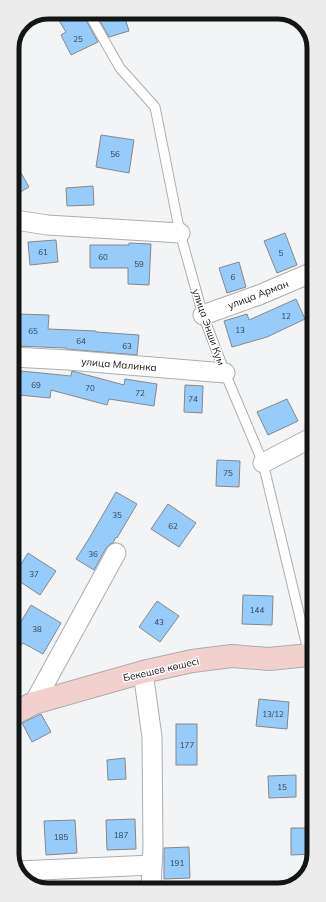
<svg xmlns="http://www.w3.org/2000/svg" width="326" height="902" font-family="Mulish,sans-serif">
	<style>
		.building { fill: #97ccfa; stroke: #868788 }
		.lines { fill: none; stroke-linecap: round; stroke-linejoin: round }
		.service-casing { stroke: #acadae; stroke-width: 11 }
		.minor-casing { stroke: #acadae; stroke-width: 21 }
		.secondary-casing { stroke: #acadae; stroke-width: 24 }
		.service { stroke: #fff; stroke-width: 9 }
		.minor { stroke: #fff; stroke-width: 19 }
		.secondary { stroke: #f2d0ce; stroke-width: 22 }
		.labels { text-anchor: middle; stroke-width: 3; stroke-linejoin: round; paint-order: stroke }
		.number-label { font-size: 8px; fill: #34424e }
		.street-label { font-size: 10px; fill: #131414; stroke: #fff }
		.rim { fill: none; stroke: #131414; stroke-width: 5 }
	</style>
	<rect width="100%" height="100%" fill="#f3f4f5"/>
	<g class="building">
		<polygon points="54,12 82,12 83,15 98,42 71,55 61,35 66,32"/>
		<polygon points="95,12 123,12 129,31 109,37"/>
		<polygon points="101,135 134,140 129,173 96,167"/>
		<polygon points="12,157 29,187 12,197"/>
		<polygon points="93,186 94,205 67,206 66,188"/>
		<polygon points="285,233 297,265 277,273 264,241"/>
		<polygon points="56,240 58,262 30,265 28,242"/>
		<polygon points="129,243 151,244 149,285 128,284 128,268 90,268 90,245 129,245"/>
		<polygon points="239,262 246,287 227,293 219,268"/>
		<polygon points="296,299 305,319 267,337 232,347 224,321 247,314 249,320"/>
		<polygon points="19,314 49,315 48,329 96,331 96,332 139,335 137,355 66,349 66,348 18,346"/>
		<polygon points="21,371 71,376 72,371 124,385 125,379 157,384 154,406 109,399 107,405 51,390 50,398 19,395"/>
		<polygon points="185,385 203,386 202,413 184,412"/>
		<polygon points="287,399 298,421 268,435 257,412"/>
		<polygon points="217,460 240,461 239,487 216,486"/>
		<polygon points="116,492 137,504 117,538 116,537 113,543 110,544 106,548 94,570 76,559 90,537"/>
		<polygon points="168,504 196,523 179,547 151,529"/>
		<polygon points="28,553 56,571 40,595 13,577"/>
		<polygon points="243,595 273,596 272,625 242,624"/>
		<polygon points="157,601 179,616 160,642 139,627"/>
		<polygon points="31,605 61,623 43,654 23,643 13,654 13,635"/>
		<polygon points="259,699 289,702 287,729 256,726"/>
		<polygon points="41,714 51,732 32,742 22,723"/>
		<rect x="176" y="724" width="21" height="41"/>
		<polygon points="125,758 126,779 108,780 107,760"/>
		<polygon points="296,775 296,797 269,798 268,776"/>
		<polygon points="135,819 136,849 107,850 106,820"/>
		<polygon points="75,820 77,853 46,855 44,821"/>
		<polygon points="291,828 314,828 314,854 291,855"/>
		<polygon points="189,847 190,878 164,879 164,848"/>
	</g>
	<g class="lines">
		<g class="service-casing">
			<polyline id="service" points="88,12 120,68 155,107 180,233 203,315 225,373 263,463 309,655"/>
		</g>
		<g class="minor-casing">
			<g id="minor">
				<polyline points="12,216 16,220 47,225 180,233"/>
				<polyline points="203,315 259,295 313,272"/>
				<polyline points="13,357 68,360 225,373"/>
				<polyline points="263,463 313,437"/>
				<polyline points="143,672 152,737 153,846 151,889"/>
				<polyline points="34,703 116,553"/>
				<polyline points="18,871 152,865"/>
			</g>
		</g>
		<g class="secondary-casing">
			<polyline id="secondary" points="13,714 34,703 143,672 192,661 232,656 269,659 309,655 314,656"/>
		</g>
		<use href="#service" class="service"/>
		<use href="#minor" class="minor"/>
		<use href="#secondary" class="secondary"/>
	</g>
	<g class="labels">
		<g class="number-label">
			<text x="78" y="42">25</text>
			<text x="115" y="157">56</text>
			<text x="43" y="255">61</text>
			<text x="281" y="256">5</text>
			<text x="103" y="260">60</text>
			<text x="139" y="267">59</text>
			<text x="233" y="280">6</text>
			<text x="286" y="319">12</text>
			<text x="240" y="333">13</text>
			<text x="33" y="334">65</text>
			<text x="81" y="344">64</text>
			<text x="127" y="349">63</text>
			<text x="36" y="388">69</text>
			<text x="90" y="391">70</text>
			<text x="140" y="396">72</text>
			<text x="193" y="402">74</text>
			<text x="228" y="476">75</text>
			<text x="117" y="518">35</text>
			<text x="173" y="529">62</text>
			<text x="93" y="557">36</text>
			<text x="34" y="577">37</text>
			<text x="257" y="613">144</text>
			<text x="159" y="625">43</text>
			<text x="37" y="632">38</text>
			<text x="273" y="717">13/12</text>
			<text x="187" y="748">177</text>
			<text x="282" y="790">15</text>
			<text x="121" y="838">187</text>
			<text x="61" y="840">185</text>
			<text x="177" y="866">191</text>
		</g>
		<g class="street-label">
			<text transform="translate(258 294) rotate(-21)" y="4">улица Арман</text>
			<text transform="translate(209 327) rotate(71)" y="4">улица Энши Кум</text>
			<text transform="translate(119 364) rotate(5)" y="4">улица Малинка</text>
			<text transform="translate(161 669) rotate(-13)" y="4">Бекешев көшесі</text>
		</g>
	</g>
	<path d="M0 0H326V902H0ZM48 19H278A29 29 0 0 1 307 48V854A29 29 0 0 1 278 883H48A29 29 0 0 1 19 854V48A29 29 0 0 1 48 19Z" fill="#ececec" fill-rule="evenodd"/>
	<path class="rim" d="M48 19H278A29 29 0 0 1 307 48V854A29 29 0 0 1 278 883H48A29 29 0 0 1 19 854V48A29 29 0 0 1 48 19Z"/>
</svg>
